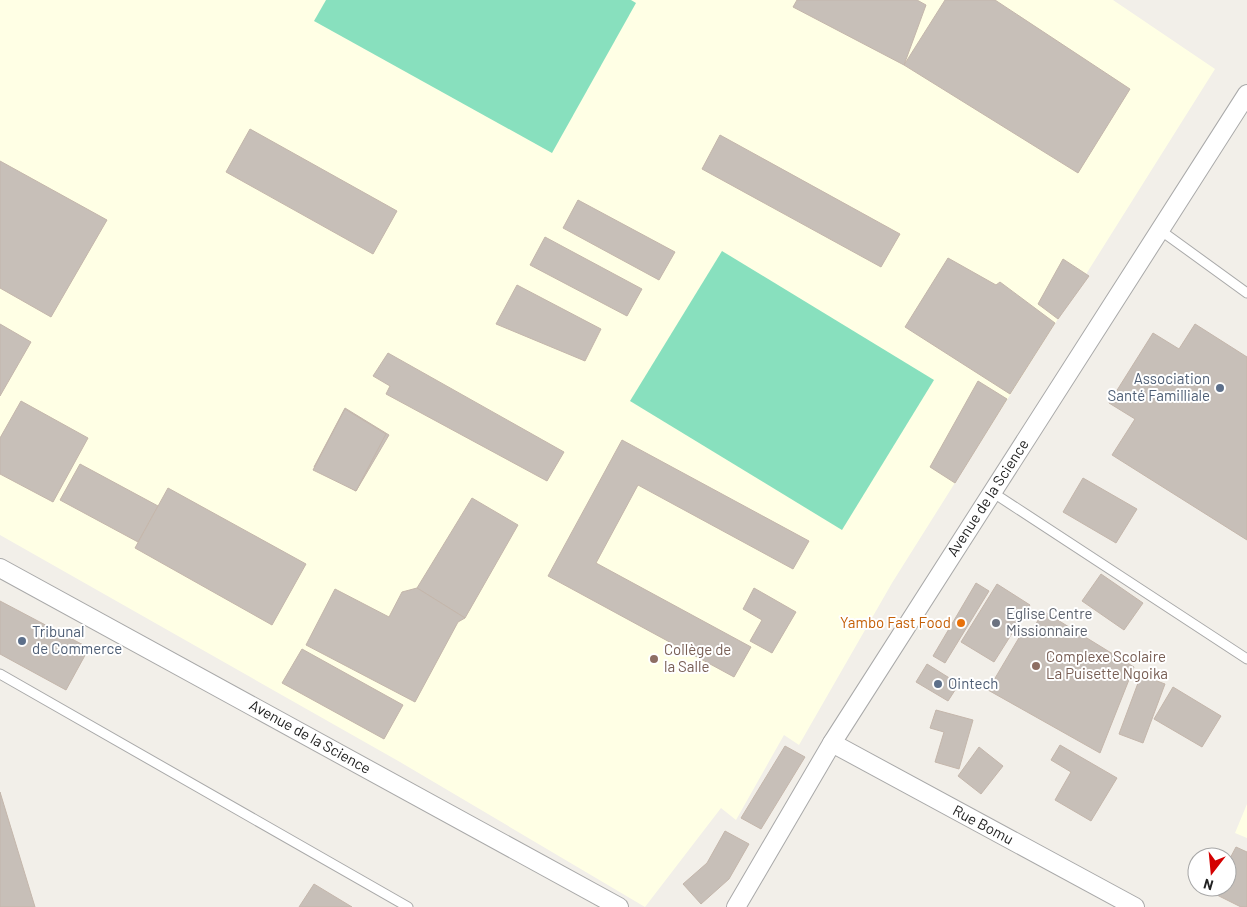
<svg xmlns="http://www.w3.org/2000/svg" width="1247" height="907" font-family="Barlow,sans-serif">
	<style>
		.education { fill: #ffffe5 }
		.pitch { fill: #88e0be }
		.building { fill: #c7bfb8; stroke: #c4b6ab }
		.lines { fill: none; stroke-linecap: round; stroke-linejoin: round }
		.service-casing { stroke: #a9a9a9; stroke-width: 11 }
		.minor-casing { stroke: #a9a9a9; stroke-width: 20 }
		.service { stroke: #fff; stroke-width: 9 }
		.minor { stroke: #fff; stroke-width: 18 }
		.service-dot { fill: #5c6f8a; stroke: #fff; stroke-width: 2 }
		.food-dot { fill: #e8710a; stroke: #fff; stroke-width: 2 }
		.worship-dot { fill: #6b7280; stroke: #fff; stroke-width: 2 }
		.education-dot { fill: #8d6e63; stroke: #fff; stroke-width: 2 }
		.labels { text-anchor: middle; stroke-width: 4; stroke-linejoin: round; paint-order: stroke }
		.service-label { font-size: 15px; fill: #4e5e75; stroke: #fff; text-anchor: start }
		.street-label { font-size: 15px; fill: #222; stroke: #fff }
		.worship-label { font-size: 15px; fill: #5b616d; stroke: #fff; text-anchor: start }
		.food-label { font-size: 15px; fill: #c56008; stroke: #fff; text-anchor: end }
		.education-label { font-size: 15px; fill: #785e54; stroke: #fff; text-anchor: start }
	</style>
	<rect width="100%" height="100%" fill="#f2efe9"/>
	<g class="education">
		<polygon points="0,0 1113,0 1215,69 892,583 799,745 784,735 736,820 721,808 645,907 400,762 0,535"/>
		<polygon points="1247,804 1247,838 1235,833"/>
	</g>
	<g class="pitch">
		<polygon points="326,0 631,0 636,3 552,153 314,21"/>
		<polygon points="722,251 934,380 842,530 630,401"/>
	</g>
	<g class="building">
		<polygon points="797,0 917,0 926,5 904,65 793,7"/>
		<polygon points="945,0 995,0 1130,89 1078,173 904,65"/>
		<polygon points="250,129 397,211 373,254 226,172"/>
		<polygon points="720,135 900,234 881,267 702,169"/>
		<polygon points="0,161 107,220 51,317 0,288"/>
		<polygon points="578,200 675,252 659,280 563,228"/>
		<polygon points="545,237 642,289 627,316 530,265"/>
		<polygon points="948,258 996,285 1000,282 1055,323 1010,394 905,327"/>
		<polygon points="1063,259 1089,276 1058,319 1038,304"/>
		<polygon points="517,285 601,329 585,361 496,324"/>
		<polygon points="0,324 31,342 0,396"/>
		<polygon points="1195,324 1247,357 1247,540 1112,455 1135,419 1109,403 1153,333 1179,349"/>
		<polygon points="388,353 564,452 547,481 386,394 390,386 373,376"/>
		<polygon points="978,381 1007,399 955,483 930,467"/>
		<polygon points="21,401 88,438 53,502 0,474 0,438"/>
		<polygon points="345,408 389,435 356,491 314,467"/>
		<polygon points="345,409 386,434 356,491 313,470"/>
		<polygon points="622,440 809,541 793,569 638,485 596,563 751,647 734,677 548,576"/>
		<polygon points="80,464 158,506 138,542 60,500"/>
		<polygon points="1083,478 1137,509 1116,543 1063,512"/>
		<polygon points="168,488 306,564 272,625 135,548"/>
		<polygon points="472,498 518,525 465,618 417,588"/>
		<polygon points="1101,574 1143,603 1124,630 1082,601"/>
		<polygon points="976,583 989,591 945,663 933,656"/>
		<polygon points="997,584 1030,605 994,662 961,642"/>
		<polygon points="417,588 465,618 458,622 415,702 306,645 335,589 389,617 402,592"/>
		<polygon points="754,588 796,612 772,653 750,641 762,620 743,609"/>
		<polygon points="0,601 89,648 66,690 0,654"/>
		<polygon points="1043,611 1134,667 1100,753 988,690 1023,631 1030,635"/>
		<polygon points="302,649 403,705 384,739 282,683"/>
		<polygon points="927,664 959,684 948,701 916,682"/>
		<polygon points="1141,675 1165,684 1143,743 1119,734"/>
		<polygon points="1173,687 1221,716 1202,747 1154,719"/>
		<polygon points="936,710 973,720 959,769 935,762 944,732 930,728"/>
		<polygon points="1060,745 1117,778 1091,821 1055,800 1071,772 1051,760"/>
		<polygon points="785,746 805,757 761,829 741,818"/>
		<polygon points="979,747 1003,766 981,794 958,776"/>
		<polygon points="0,792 35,907 0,907"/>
		<polygon points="725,831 749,844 729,879 701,904 683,884 707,863"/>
		<polygon points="1236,847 1247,852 1247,907 1241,907 1213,893 1215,887 1227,887 1227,864"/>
		<polygon points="314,884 352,907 299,907"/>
	</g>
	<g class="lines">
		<g class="service-casing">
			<g id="service">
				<polyline points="1160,230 1247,293"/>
				<polyline points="992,492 1247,659"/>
				<polyline points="0,674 408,907"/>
			</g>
		</g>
		<g class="minor-casing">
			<g id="minor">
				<polyline points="0,568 619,907"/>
				<polyline points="832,743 1135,907"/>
				<polyline points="736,907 832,743 1247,94"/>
			</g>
		</g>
		<use href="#service" class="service"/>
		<use href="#minor" class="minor"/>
	</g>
	<g class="service-dot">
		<circle cx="1220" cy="388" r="5"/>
		<circle cx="22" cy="641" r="5"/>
		<circle cx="938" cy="684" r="5"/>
	</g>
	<circle class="food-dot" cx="961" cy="623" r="5"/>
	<circle class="worship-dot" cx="996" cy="623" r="5"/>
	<g class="education-dot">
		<circle cx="654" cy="659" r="5"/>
		<circle cx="1036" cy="666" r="5"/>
	</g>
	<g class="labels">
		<g class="service-label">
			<text x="1210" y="384" text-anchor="end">Association<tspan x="1210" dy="17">Santé Familliale</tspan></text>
			<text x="32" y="637">Tribunal<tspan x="32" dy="17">de Commerce</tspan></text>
			<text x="948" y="689">Ointech</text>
		</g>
		<g class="street-label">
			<text transform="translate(988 498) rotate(-57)" y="5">Avenue de la Science</text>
			<text transform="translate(310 737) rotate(29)" y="5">Avenue de la Science</text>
			<text transform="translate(983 825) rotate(28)" y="5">Rue Bomu</text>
		</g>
		<g class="worship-label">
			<text x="1006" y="619">Eglise Centre<tspan x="1006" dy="17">Missionnaire</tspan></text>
		</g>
		<g class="food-label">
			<text x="951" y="628">Yambo Fast Food</text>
		</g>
		<g class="education-label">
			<text x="664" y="655">Collège de<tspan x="664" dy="17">la Salle</tspan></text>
			<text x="1046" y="662">Complexe Scolaire<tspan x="1046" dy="17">La Puisette Ngoika</tspan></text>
		</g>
	</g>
	<g transform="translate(1212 872) rotate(196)"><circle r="24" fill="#ffffff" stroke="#a7a7a7"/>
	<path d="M0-4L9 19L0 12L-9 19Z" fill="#d40000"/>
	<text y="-8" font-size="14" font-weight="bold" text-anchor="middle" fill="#222222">N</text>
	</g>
</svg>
